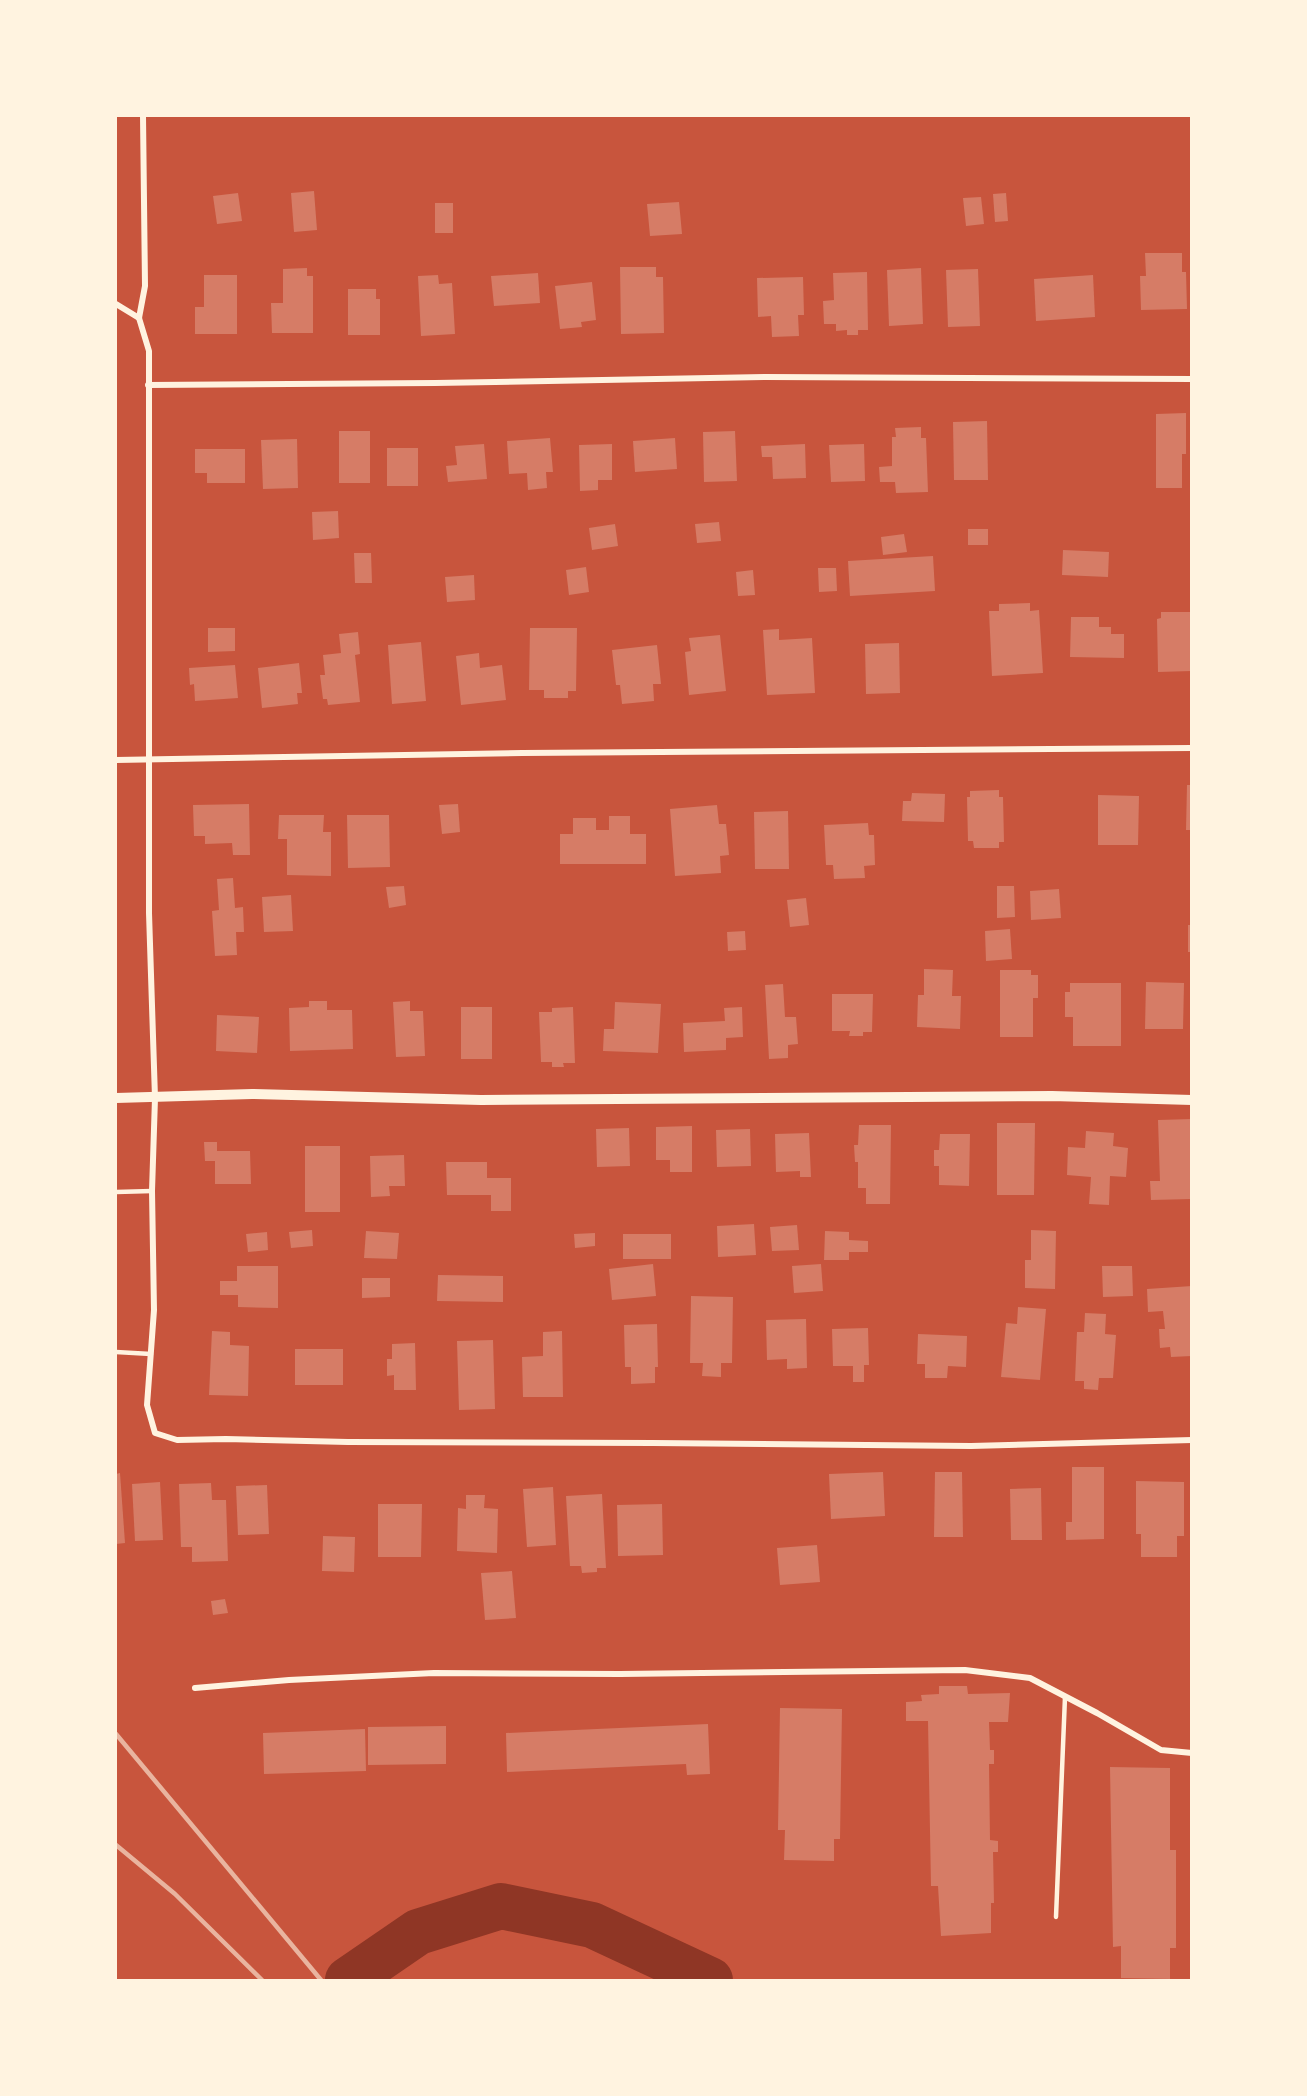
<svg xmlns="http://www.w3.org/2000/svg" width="1307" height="2096" font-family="'Times New Roman',serif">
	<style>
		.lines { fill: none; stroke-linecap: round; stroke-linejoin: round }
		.river { stroke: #8f3625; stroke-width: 46 }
		.building { fill: #d67c66 }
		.service { stroke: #fff3e0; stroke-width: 4.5 }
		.minor { stroke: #fff3e0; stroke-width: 6 }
		.tertiary { stroke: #fff3e0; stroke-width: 10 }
		.rail { stroke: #e9b49f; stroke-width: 4.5 }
	</style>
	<rect width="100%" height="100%" fill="#c8553d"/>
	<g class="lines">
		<polyline class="river" points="348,1980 418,1932 501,1906 592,1925 710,1980"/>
	</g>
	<g class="building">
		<polygon points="314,191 317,230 294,232 291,193"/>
		<polygon points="238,193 242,221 217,224 213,196"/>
		<polygon points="1006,193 1008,221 995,222 993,194"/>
		<polygon points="981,197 984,224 966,226 963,198"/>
		<polygon points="679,202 682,234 650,236 647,204"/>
		<rect x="435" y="203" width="18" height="30"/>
		<polygon points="1145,253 1182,253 1182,272 1186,272 1187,309 1141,310 1140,276 1146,276"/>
		<polygon points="620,267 656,267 656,277 663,277 664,333 621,334"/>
		<polygon points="307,268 307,276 313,276 313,333 272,333 271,303 283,303 283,269"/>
		<polygon points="921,268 923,324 889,326 887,270"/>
		<polygon points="978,269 980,326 948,327 946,270"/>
		<polygon points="867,272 868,330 858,330 858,335 847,335 847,330 836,331 836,324 824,324 823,301 834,300 833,273"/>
		<polygon points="538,273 540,303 494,306 491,276"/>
		<polygon points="204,275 237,275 237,334 195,334 195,307 204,307"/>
		<polygon points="438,275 439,284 452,283 455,334 421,336 418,276"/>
		<polygon points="1093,275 1095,317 1036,321 1034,279"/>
		<polygon points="803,277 804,315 798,315 799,336 772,337 771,316 758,317 757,278"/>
		<polygon points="592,282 596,320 581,322 582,327 560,329 555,286"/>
		<polygon points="348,289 376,289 376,299 380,299 380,335 348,335"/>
		<polygon points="1186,413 1186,454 1182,454 1182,488 1156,488 1156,414"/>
		<polygon points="987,421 988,480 954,480 953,422"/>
		<polygon points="921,427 921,438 926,438 928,492 896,493 895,482 880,482 879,467 892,466 892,437 896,437 895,428"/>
		<rect x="339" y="431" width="31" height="52"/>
		<polygon points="735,431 737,481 704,482 703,432"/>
		<polygon points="550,438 553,472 546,472 547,488 528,490 527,473 509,474 507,441"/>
		<polygon points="675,438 677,469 635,472 633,441"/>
		<polygon points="297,439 298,488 263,489 261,440"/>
		<polygon points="484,444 487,479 448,482 446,466 457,465 455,446"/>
		<polygon points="612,444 612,480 598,480 598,490 580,491 579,445"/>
		<polygon points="805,444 806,478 773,479 772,457 762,457 761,446"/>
		<polygon points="864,444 865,481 831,482 829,445"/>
		<rect x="387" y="448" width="31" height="38"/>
		<polygon points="195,449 245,449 245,483 207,483 207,473 195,473"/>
		<polygon points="338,511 339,538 313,540 312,512"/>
		<polygon points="719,522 721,541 697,543 695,524"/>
		<polygon points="615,524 618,546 592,550 589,528"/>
		<rect x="968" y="529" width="20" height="16"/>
		<polygon points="904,534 907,552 883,555 881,537"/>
		<polygon points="1063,550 1109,552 1108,577 1062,575"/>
		<polygon points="354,553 371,553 372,583 355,583"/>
		<polygon points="933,556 935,591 850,596 848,561"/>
		<polygon points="586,567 589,592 569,595 566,570"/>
		<polygon points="818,568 836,568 837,591 819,592"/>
		<polygon points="753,570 755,595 738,596 736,572"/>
		<polygon points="474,575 475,600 447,602 445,577"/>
		<polygon points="1030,603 1030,611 1039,610 1043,673 992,676 989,611 999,611 999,604"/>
		<polygon points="1161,612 1192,612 1192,671 1158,672 1157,619 1161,618"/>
		<polygon points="1071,617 1099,617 1099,627 1111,627 1111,634 1124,634 1124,658 1070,657"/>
		<polygon points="208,628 235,628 235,651 208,652"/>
		<polygon points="530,628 577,628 576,691 568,691 568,698 544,698 544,690 529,690"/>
		<polygon points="779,629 779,640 812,638 815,693 767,695 763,630"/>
		<polygon points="358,632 360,654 355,655 360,702 328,705 327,699 323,699 320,675 325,675 323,655 341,653 339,634"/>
		<polygon points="720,635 726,691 689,695 685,652 691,651 689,638"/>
		<polygon points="421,642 426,701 392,704 388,645"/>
		<polygon points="899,643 900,693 866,694 865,644"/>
		<polygon points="657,645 661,684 653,684 654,701 622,704 620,685 616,685 612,650"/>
		<polygon points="479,653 480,668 502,665 506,700 461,705 456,656"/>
		<polygon points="299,663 302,693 297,693 298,704 262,708 258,668"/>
		<polygon points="235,665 238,698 195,701 194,684 190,685 189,668"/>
		<polygon points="1187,785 1192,785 1192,830 1186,830"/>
		<polygon points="999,790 999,797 1003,797 1004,842 999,842 999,848 974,848 973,841 968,841 967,797 970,797 970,791"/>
		<polygon points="912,793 945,794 944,822 902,821 903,801 911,801"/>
		<polygon points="1098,795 1139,796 1138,845 1098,845"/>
		<polygon points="249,804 250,855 233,855 232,843 205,844 205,836 194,836 193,805"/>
		<polygon points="458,804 460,832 442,834 439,805"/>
		<polygon points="717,805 719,824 726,824 729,855 720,856 721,873 675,876 670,809"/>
		<polygon points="788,811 789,869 755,869 754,812"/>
		<polygon points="279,815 324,815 323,832 331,832 331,876 287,875 287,839 278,839"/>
		<polygon points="347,815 389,815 390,867 348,868"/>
		<polygon points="609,816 630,816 630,834 646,834 646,864 560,864 560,834 573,834 573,818 596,818 596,830 609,830"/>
		<polygon points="868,823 869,835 874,835 875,865 864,866 865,878 834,879 833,865 826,865 824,825"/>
		<polygon points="233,878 235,908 243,907 244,932 236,932 237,955 215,956 212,911 219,910 217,879"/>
		<polygon points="404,886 406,905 389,908 386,887"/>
		<polygon points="997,886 1014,886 1015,917 997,918"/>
		<polygon points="1059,889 1061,918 1031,920 1030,891"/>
		<polygon points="291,895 293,931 264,932 262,897"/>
		<polygon points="806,898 809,925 790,927 787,900"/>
		<rect x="1188" y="925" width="4" height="27"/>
		<polygon points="1010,929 1012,959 986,961 985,931"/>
		<polygon points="745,931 746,950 728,951 727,932"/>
		<polygon points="924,969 953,970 952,996 961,996 960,1029 917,1027 918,995 924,995"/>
		<polygon points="1000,970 1031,970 1031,975 1038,975 1038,998 1033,998 1033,1037 1000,1037"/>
		<polygon points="1146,982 1184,983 1183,1029 1145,1029"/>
		<polygon points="1070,983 1121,983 1121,1046 1073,1046 1073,1017 1065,1017 1065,992 1070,992"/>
		<polygon points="783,984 785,1017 796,1017 798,1044 788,1045 788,1058 769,1059 765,985"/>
		<polygon points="832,994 873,994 872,1032 863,1032 863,1036 849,1036 850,1031 832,1031"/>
		<polygon points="309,1001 327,1001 327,1010 352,1010 353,1049 290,1051 289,1008 309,1007"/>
		<polygon points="410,1001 410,1011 423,1011 425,1056 396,1057 393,1002"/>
		<polygon points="615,1002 661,1004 658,1053 603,1051 604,1029 614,1029"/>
		<rect x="461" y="1007" width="31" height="52"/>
		<polygon points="573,1007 575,1063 563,1063 564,1067 552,1067 552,1062 541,1062 539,1012 552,1012 552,1008"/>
		<polygon points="742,1007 743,1037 726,1038 726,1050 684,1052 683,1023 725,1021 724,1008"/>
		<polygon points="217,1015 259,1017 257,1053 216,1051"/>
		<polygon points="1192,1119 1192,1199 1151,1200 1150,1181 1160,1181 1158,1120"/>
		<polygon points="997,1123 1035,1123 1034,1195 997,1195"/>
		<polygon points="859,1125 891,1125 890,1204 866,1204 866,1188 858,1188 858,1162 855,1162 854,1145 858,1145"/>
		<polygon points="692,1126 692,1172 670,1172 670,1160 656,1160 656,1127"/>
		<polygon points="629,1128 630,1166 597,1167 596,1129"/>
		<polygon points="750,1129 751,1166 717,1167 716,1130"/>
		<polygon points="1086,1131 1114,1133 1113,1146 1128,1148 1126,1177 1110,1176 1109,1205 1089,1204 1091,1177 1067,1175 1068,1147 1085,1148"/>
		<polygon points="809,1133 811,1177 800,1177 800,1171 776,1172 775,1134"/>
		<polygon points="940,1134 970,1134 969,1186 939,1185 939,1166 934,1166 934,1150 939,1150"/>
		<polygon points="204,1142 217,1142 217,1151 250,1151 251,1184 215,1184 215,1161 205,1161"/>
		<rect x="305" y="1146" width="35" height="66"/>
		<polygon points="404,1155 405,1186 389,1186 390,1196 371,1197 370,1156"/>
		<polygon points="446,1162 487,1162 487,1178 511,1178 511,1211 491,1211 491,1195 447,1195"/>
		<polygon points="754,1224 756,1255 718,1257 717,1226"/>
		<polygon points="797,1225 799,1250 772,1251 770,1227"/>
		<polygon points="312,1230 313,1246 291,1248 289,1232"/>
		<polygon points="1031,1230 1056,1231 1055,1289 1025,1288 1025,1260 1031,1260"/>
		<polygon points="366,1231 399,1233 397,1259 364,1258"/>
		<polygon points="825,1231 849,1232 849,1240 868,1241 868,1252 849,1252 849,1260 824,1260"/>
		<polygon points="267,1232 268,1250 248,1252 246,1234"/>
		<polygon points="595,1233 595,1246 575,1248 574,1234"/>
		<rect x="623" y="1234" width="48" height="25"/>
		<polygon points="653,1264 656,1296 612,1300 609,1269"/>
		<polygon points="821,1264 823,1291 794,1293 792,1266"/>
		<polygon points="237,1266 278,1266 278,1308 238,1307 238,1295 220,1295 220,1281 237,1281"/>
		<polygon points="1102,1266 1132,1266 1133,1296 1103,1297"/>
		<polygon points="438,1275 503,1276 503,1302 437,1301"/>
		<polygon points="362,1278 390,1278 390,1297 362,1298"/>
		<polygon points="1192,1286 1192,1356 1171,1357 1170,1347 1160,1348 1159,1329 1165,1329 1163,1311 1148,1312 1147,1289"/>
		<polygon points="691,1296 733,1297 732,1363 721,1363 721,1377 702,1376 703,1363 690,1363"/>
		<polygon points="1018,1307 1046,1309 1040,1380 1001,1377 1006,1323 1017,1324"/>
		<polygon points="1085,1313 1106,1314 1105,1334 1116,1335 1113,1378 1099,1378 1098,1390 1084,1389 1084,1381 1075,1381 1077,1332 1084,1332"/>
		<polygon points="806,1319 807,1368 787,1369 787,1359 767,1360 766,1320"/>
		<polygon points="657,1324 658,1367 655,1367 655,1383 631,1384 631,1367 625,1367 624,1325"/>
		<polygon points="868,1328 869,1365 864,1365 864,1382 853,1382 853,1366 833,1366 832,1329"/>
		<polygon points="212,1331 230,1332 230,1345 249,1346 248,1396 209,1395"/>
		<polygon points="562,1331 563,1397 523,1397 522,1357 543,1356 543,1332"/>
		<polygon points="918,1334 967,1336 966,1367 948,1366 947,1378 925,1378 925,1364 917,1364"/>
		<polygon points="493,1340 495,1409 459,1410 457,1341"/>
		<polygon points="415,1343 416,1390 394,1390 394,1375 387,1376 387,1359 392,1359 392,1344"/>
		<rect x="295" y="1349" width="48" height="36"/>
		<polygon points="1072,1467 1104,1467 1104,1539 1066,1540 1066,1522 1072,1522"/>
		<polygon points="883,1472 885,1516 831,1519 829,1474"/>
		<polygon points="935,1472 962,1472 963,1537 934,1537"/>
		<polygon points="120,1473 125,1543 116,1544 116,1474"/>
		<polygon points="1136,1481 1184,1482 1184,1536 1177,1536 1177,1557 1141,1557 1141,1534 1136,1534"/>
		<polygon points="160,1482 163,1540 135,1541 132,1484"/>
		<polygon points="211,1483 212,1500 226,1500 228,1561 192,1562 192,1547 181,1547 179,1484"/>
		<polygon points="267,1485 269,1534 238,1535 236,1486"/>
		<polygon points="553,1487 556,1545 527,1547 523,1489"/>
		<polygon points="1041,1488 1042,1540 1011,1540 1010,1489"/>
		<polygon points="602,1494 606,1568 597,1568 597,1572 582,1573 581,1566 570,1566 566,1496"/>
		<polygon points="466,1495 485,1495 484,1508 498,1509 497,1553 457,1551 458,1508 466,1509"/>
		<polygon points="378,1504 422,1504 421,1557 378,1557"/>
		<polygon points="662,1504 663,1555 618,1556 617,1505"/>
		<polygon points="323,1536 355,1537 354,1572 322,1571"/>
		<polygon points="817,1545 820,1582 780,1585 777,1548"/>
		<polygon points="512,1571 516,1618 485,1620 481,1573"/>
		<polygon points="225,1599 228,1613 213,1615 211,1601"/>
		<polygon points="939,1686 967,1686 968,1694 1010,1693 1008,1722 989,1722 990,1750 994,1750 994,1764 989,1764 990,1840 998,1841 998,1852 993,1852 994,1903 991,1903 991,1933 941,1936 938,1886 931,1886 928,1721 906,1721 906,1702 922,1701 921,1695 939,1694"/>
		<polygon points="780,1708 842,1709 840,1839 834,1839 834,1861 784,1860 785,1830 778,1830"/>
		<polygon points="708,1724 710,1774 687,1775 686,1764 507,1772 506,1733"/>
		<polygon points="446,1726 446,1764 368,1765 368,1727"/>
		<polygon points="365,1729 366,1771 264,1774 263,1733"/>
		<polygon points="1110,1767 1170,1768 1170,1850 1176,1850 1176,1948 1170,1948 1170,1979 1121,1978 1121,1946 1113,1947"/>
	</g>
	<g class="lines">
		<g class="service">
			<polyline points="116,1192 152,1191"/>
			<polyline points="116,1352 151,1354"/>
			<polyline points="1056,1917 1065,1697"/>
		</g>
		<g class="minor">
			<polyline points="143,116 145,286 139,318 149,351 149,913 155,1098 152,1191 154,1310 147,1405 155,1433 177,1440 226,1439 348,1442 653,1443 971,1446 1192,1440"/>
			<polyline points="116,304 139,318"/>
			<polyline points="148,385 435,383 767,377 1192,379"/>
			<polyline points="116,760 522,753 1192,748"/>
			<polyline points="195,1688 289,1680 434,1673 620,1674 965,1670 1030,1678 1097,1713 1161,1750 1192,1753"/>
		</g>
		<polyline class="tertiary" points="116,1098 252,1094 481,1100 1052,1096 1192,1100"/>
		<g class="rail">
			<polyline points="116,1734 321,1980"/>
			<polyline points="116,1845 175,1894 262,1980"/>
		</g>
	</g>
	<rect width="1307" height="2096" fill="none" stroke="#fff3e0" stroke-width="234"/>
</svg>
